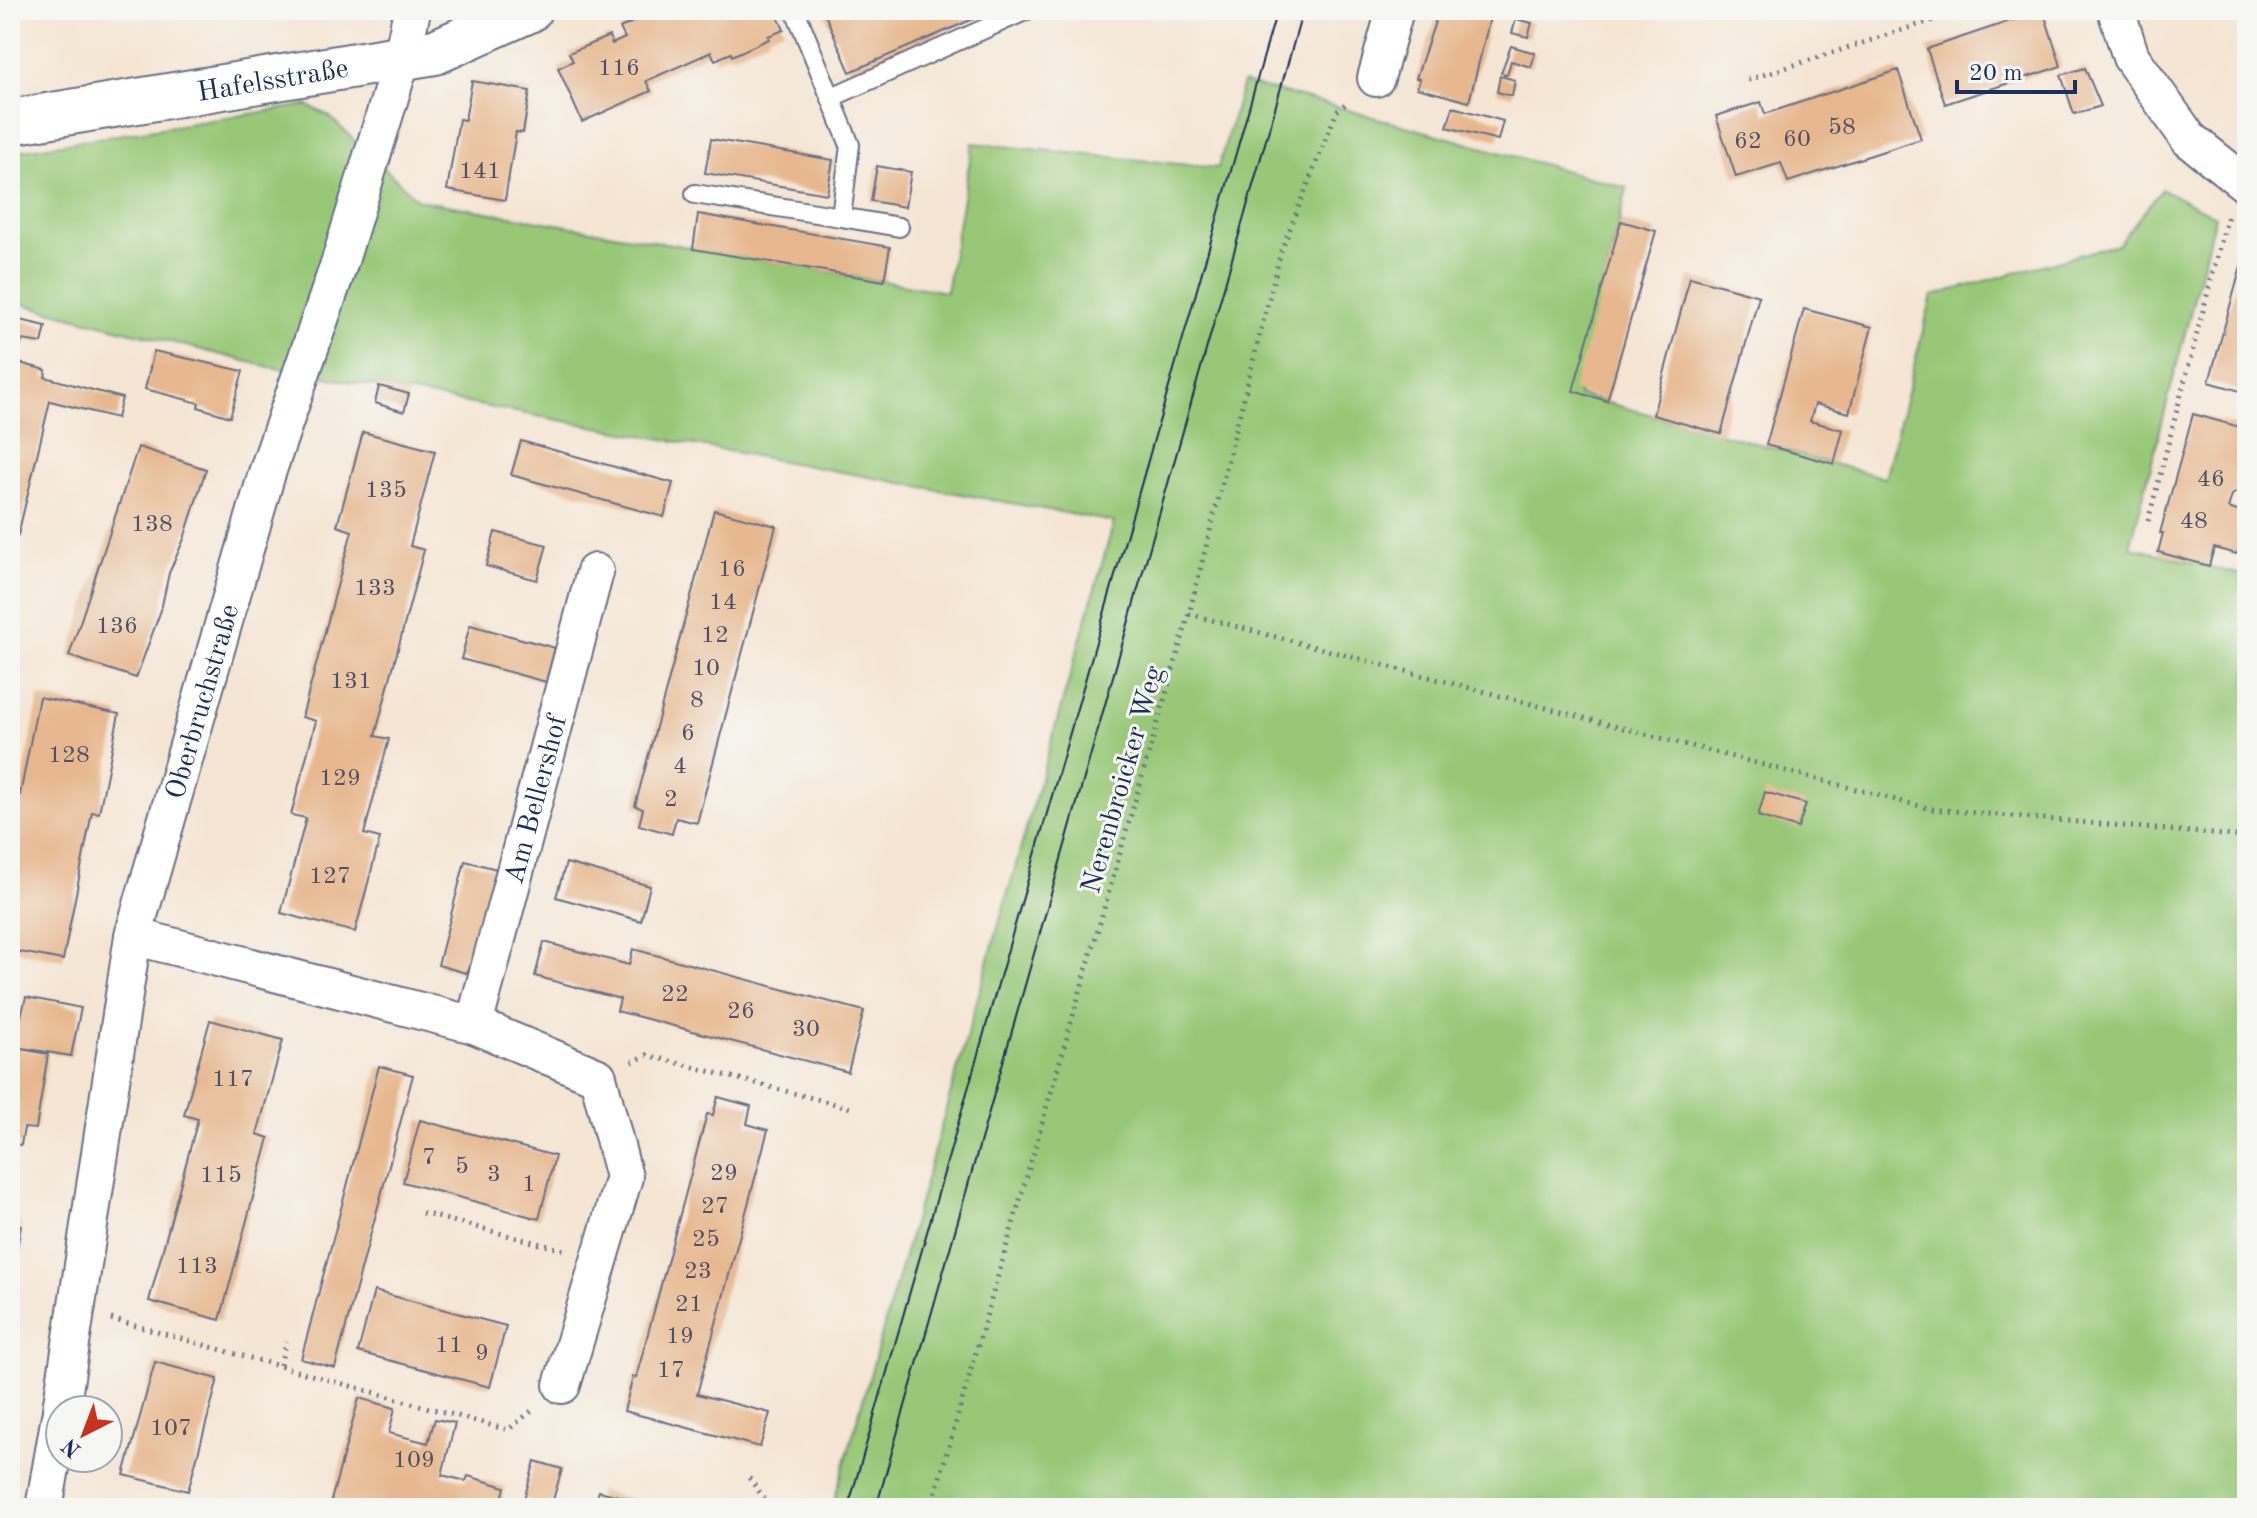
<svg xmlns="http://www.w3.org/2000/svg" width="2257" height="1518" font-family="'Old Standard TT',serif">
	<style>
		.green { fill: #98c877; stroke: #5a7c6a; stroke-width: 2 }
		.building { fill: #e7b88f }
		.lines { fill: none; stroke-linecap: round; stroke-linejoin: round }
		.lane-casing { stroke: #676f87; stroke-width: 22 }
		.street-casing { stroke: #676f87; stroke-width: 40 }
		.secondary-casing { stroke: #676f87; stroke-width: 48 }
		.path { stroke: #676f87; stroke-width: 5; stroke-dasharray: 2 6; stroke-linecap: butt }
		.lane { stroke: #fff; stroke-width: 18 }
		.street { stroke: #fff; stroke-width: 36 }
		.secondary { stroke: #fff; stroke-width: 44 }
		.tram { stroke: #1b2f5e; stroke-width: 2 }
		.labels { text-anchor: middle; stroke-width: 6; stroke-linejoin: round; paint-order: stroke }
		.number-label { font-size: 24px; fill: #4e516a }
		.street-label { font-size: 28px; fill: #1b2f5e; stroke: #f6f6f2 }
	</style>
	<rect width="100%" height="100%" fill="#f6f6f2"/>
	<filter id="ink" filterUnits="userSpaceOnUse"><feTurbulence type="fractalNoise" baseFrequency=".0125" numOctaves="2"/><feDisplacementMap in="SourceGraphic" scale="16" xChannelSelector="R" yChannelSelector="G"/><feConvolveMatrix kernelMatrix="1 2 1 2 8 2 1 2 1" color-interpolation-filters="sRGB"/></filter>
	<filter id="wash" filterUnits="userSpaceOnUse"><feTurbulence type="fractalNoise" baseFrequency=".006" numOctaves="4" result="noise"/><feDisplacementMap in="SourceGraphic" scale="32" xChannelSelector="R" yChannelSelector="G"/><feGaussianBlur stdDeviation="1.8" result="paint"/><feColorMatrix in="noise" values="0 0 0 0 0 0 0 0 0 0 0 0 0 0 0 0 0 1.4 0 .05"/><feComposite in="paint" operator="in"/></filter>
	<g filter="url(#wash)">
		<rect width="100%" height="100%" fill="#f5e5d3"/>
		<polygon class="green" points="1243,83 1316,101 1627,188 1578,395 1885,478 1932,296 2118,244 2162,189 2215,216 2130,547 2247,576 2247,1508 832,1508 1114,522 265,366 10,301 10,152 307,105 329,116 418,200 946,292 973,143 1218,168"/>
		<g id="blocks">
			<g class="building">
				<polygon points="638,10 775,10 784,30 768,36 769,39 732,56 731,53 715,60 711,52 646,81 651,91 582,122 558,68 573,61 569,53 609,36 612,44 625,38 620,28 635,21 631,13"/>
				<polygon points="823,10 994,10 850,72"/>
				<polygon points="1439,10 1492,10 1469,102 1417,88 1420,79 1416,78"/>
				<polygon points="2043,10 2061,66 1945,104 1927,49"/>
				<polygon points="1516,19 1532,23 1528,37 1512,33"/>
				<polygon points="1511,46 1535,53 1531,67 1511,61 1507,75 1501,73"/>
				<polygon points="2085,68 2101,106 2074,114 2061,75"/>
				<polygon points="1898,70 1921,139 1788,182 1781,163 1736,177 1716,116 1761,102 1765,114"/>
				<polygon points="1500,76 1515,80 1512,96 1497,92"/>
				<polygon points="472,81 530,91 523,133 516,132 505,200 447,190 459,119 465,120"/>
				<polygon points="1453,107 1503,121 1498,140 1447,127"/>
				<polygon points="711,139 833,160 827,194 705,173"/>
				<polygon points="877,166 911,172 905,207 871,201"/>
				<polygon points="698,214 890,247 884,281 693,249"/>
				<polygon points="1621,221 1656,231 1607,401 1573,391"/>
				<polygon points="2242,263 2247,264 2247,393 2209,382"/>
				<polygon points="1690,277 1759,296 1721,434 1653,415"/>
				<polygon points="1804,309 1872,327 1849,413 1815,404 1810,421 1843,430 1834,464 1766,445"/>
				<polygon points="11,318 46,326 42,343 22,340 18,356 13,355 12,361 46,370 45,377 122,398 117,418 50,401 18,535 10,533"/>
				<polygon points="154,351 243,371 230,417 198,407 199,403 145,389"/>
				<polygon points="379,386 409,394 404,412 375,403"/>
				<polygon points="2193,414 2247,429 2247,484 2232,495 2228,508 2247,514 2247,520 2237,554 2214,548 2209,566 2158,552 2163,533 2160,533"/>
				<polygon points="363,432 435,451 410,546 424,550 375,736 389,739 364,834 380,838 355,932 281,913 306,818 291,815 316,721 302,717 352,531 337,526"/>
				<polygon points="521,441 673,483 664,517 511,475"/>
				<polygon points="138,447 206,469 184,539 169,573 161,610 136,678 69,656"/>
				<polygon points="714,510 776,526 697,823 676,818 672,834 639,825 643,809 635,806"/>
				<polygon points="495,532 547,545 537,580 486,566"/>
				<polygon points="470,625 555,648 546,682 461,659"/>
				<polygon points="39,697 119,714 99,813 92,812 63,960 10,950 10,806 13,794 20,795"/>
				<polygon points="1765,792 1806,804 1798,828 1758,816"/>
				<polygon points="465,861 497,869 473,958 466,973 438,965"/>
				<polygon points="566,863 650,886 641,921 556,897"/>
				<polygon points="544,942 629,965 633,949 864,1011 848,1072 617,1011 620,999 535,976"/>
				<polygon points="26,997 81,1008 71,1056 10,1046 10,1020 20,1021"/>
				<polygon points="210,1020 283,1040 257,1134 269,1138 220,1320 149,1301 198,1119 184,1115"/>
				<polygon points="10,1047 48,1054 36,1129 24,1128 21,1145 10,1143"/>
				<polygon points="379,1066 413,1075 335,1368 301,1359"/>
				<polygon points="718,1097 751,1106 747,1124 768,1130 697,1394 770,1413 760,1447 624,1411 633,1377 636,1378 707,1114 713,1115"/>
				<polygon points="420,1120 555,1156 539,1219 403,1182"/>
				<polygon points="10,1223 21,1225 12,1279 10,1279"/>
				<polygon points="374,1291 506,1326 490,1387 358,1352"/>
				<polygon points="155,1362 218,1379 188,1491 124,1475"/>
				<polygon points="359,1398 395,1408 389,1433 428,1443 435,1419 455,1423 442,1475 466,1481 468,1476 505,1487 500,1508 329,1508"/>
				<polygon points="535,1461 562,1469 551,1507 524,1499"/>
				<polygon points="599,1491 661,1507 661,1508 594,1508"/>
			</g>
		</g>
	</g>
	<g filter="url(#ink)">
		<use href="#blocks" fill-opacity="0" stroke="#676f87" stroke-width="2"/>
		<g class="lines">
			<g class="lane-casing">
				<g id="lane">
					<polyline points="832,97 1027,10"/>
					<polyline points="695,194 841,217 850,145 795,10"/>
					<polyline points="841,217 899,227"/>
				</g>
			</g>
			<g class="street-casing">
				<g id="street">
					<polyline points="2116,10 2131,57 2189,139 2247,185"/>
					<polyline points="1376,78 1395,10"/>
					<polyline points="133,936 474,1025 598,1077 624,1177 562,1385"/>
					<path id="s1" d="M474,1025L595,572"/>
					<path id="s2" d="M61,1410L133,936L267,473L339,264L402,58L412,10"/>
					<polyline points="44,1508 60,1416"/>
				</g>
			</g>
			<g class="secondary-casing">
				<g id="secondary">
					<path id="s3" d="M10,122L435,52L529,10"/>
				</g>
			</g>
			<g class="path">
				<polyline points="1748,80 1964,10"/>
				<polyline points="2148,521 2228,215"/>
				<polyline points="1189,614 1931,809 2247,837"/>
				<polyline points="632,1062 647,1055 851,1108"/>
				<polyline points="422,1213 564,1250"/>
				<polyline points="111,1319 508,1430 534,1409"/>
				<polyline points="280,1365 286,1341"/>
				<polyline points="749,1478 771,1508"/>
				<polyline points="931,1508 1189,614 1281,251 1337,111 1349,101"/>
			</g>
			<use href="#lane" class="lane"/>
			<use href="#street" class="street"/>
			<use href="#secondary" class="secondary"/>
			<g class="tram">
				<polyline points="848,1508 1277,10"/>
				<polyline points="876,1508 1303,10"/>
			</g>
		</g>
	</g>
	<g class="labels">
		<g class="number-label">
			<text x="619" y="75">116</text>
			<text x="1842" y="134">58</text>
			<text x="1797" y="146">60</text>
			<text x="1748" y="148">62</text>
			<text x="480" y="178">141</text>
			<text x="2211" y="486">46</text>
			<text x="386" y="497">135</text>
			<text x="2194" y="528">48</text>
			<text x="152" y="531">138</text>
			<text x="732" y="576">16</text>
			<text x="375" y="595">133</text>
			<text x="723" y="609">14</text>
			<text x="117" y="633">136</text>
			<text x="715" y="642">12</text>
			<text x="706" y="675">10</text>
			<text x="351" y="688">131</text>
			<text x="697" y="707">8</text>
			<text x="688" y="740">6</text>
			<text x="69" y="762">128</text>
			<text x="680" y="773">4</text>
			<text x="340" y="785">129</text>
			<text x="671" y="806">2</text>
			<text x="330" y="883">127</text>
			<text x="675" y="1001">22</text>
			<text x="741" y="1018">26</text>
			<text x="806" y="1036">30</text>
			<text x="233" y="1086">117</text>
			<text x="429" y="1164">7</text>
			<text x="462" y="1173">5</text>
			<text x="724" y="1180">29</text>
			<text x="494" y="1181">3</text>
			<text x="221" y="1182">115</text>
			<text x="529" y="1191">1</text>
			<text x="715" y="1213">27</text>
			<text x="706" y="1246">25</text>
			<text x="197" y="1273">113</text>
			<text x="698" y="1278">23</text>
			<text x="689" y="1311">21</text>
			<text x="680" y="1343">19</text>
			<text x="449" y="1352">11</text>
			<text x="482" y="1360">9</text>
			<text x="671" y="1377">17</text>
			<text x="171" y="1435">107</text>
			<text x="414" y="1467">109</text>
		</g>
		<g class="street-label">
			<text dy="10" stroke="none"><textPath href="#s3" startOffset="266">Hafelsstraße</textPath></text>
			<text dy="10" stroke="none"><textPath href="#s2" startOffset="724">Oberbruchstraße</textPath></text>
			<text transform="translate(1121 779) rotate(-74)" y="10">Nerenbroicker Weg</text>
			<text dy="10" stroke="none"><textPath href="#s1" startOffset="234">Am Bellershof</textPath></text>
		</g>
	</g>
	<rect width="2257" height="1518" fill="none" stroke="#f6f6f2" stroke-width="40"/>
	<g transform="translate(84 1434) rotate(222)"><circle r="38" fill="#f6f6f2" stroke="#9ea6b7" stroke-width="2"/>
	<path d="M0-6L14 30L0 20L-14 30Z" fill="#c8321e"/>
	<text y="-12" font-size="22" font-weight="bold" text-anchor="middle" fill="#1b2f5e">N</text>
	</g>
	<path d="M1957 80v12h118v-12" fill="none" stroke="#1b2f5e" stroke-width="4"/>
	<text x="1969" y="80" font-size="24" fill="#1b2f5e" stroke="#f6f6f2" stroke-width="6" paint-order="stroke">20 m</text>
</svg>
